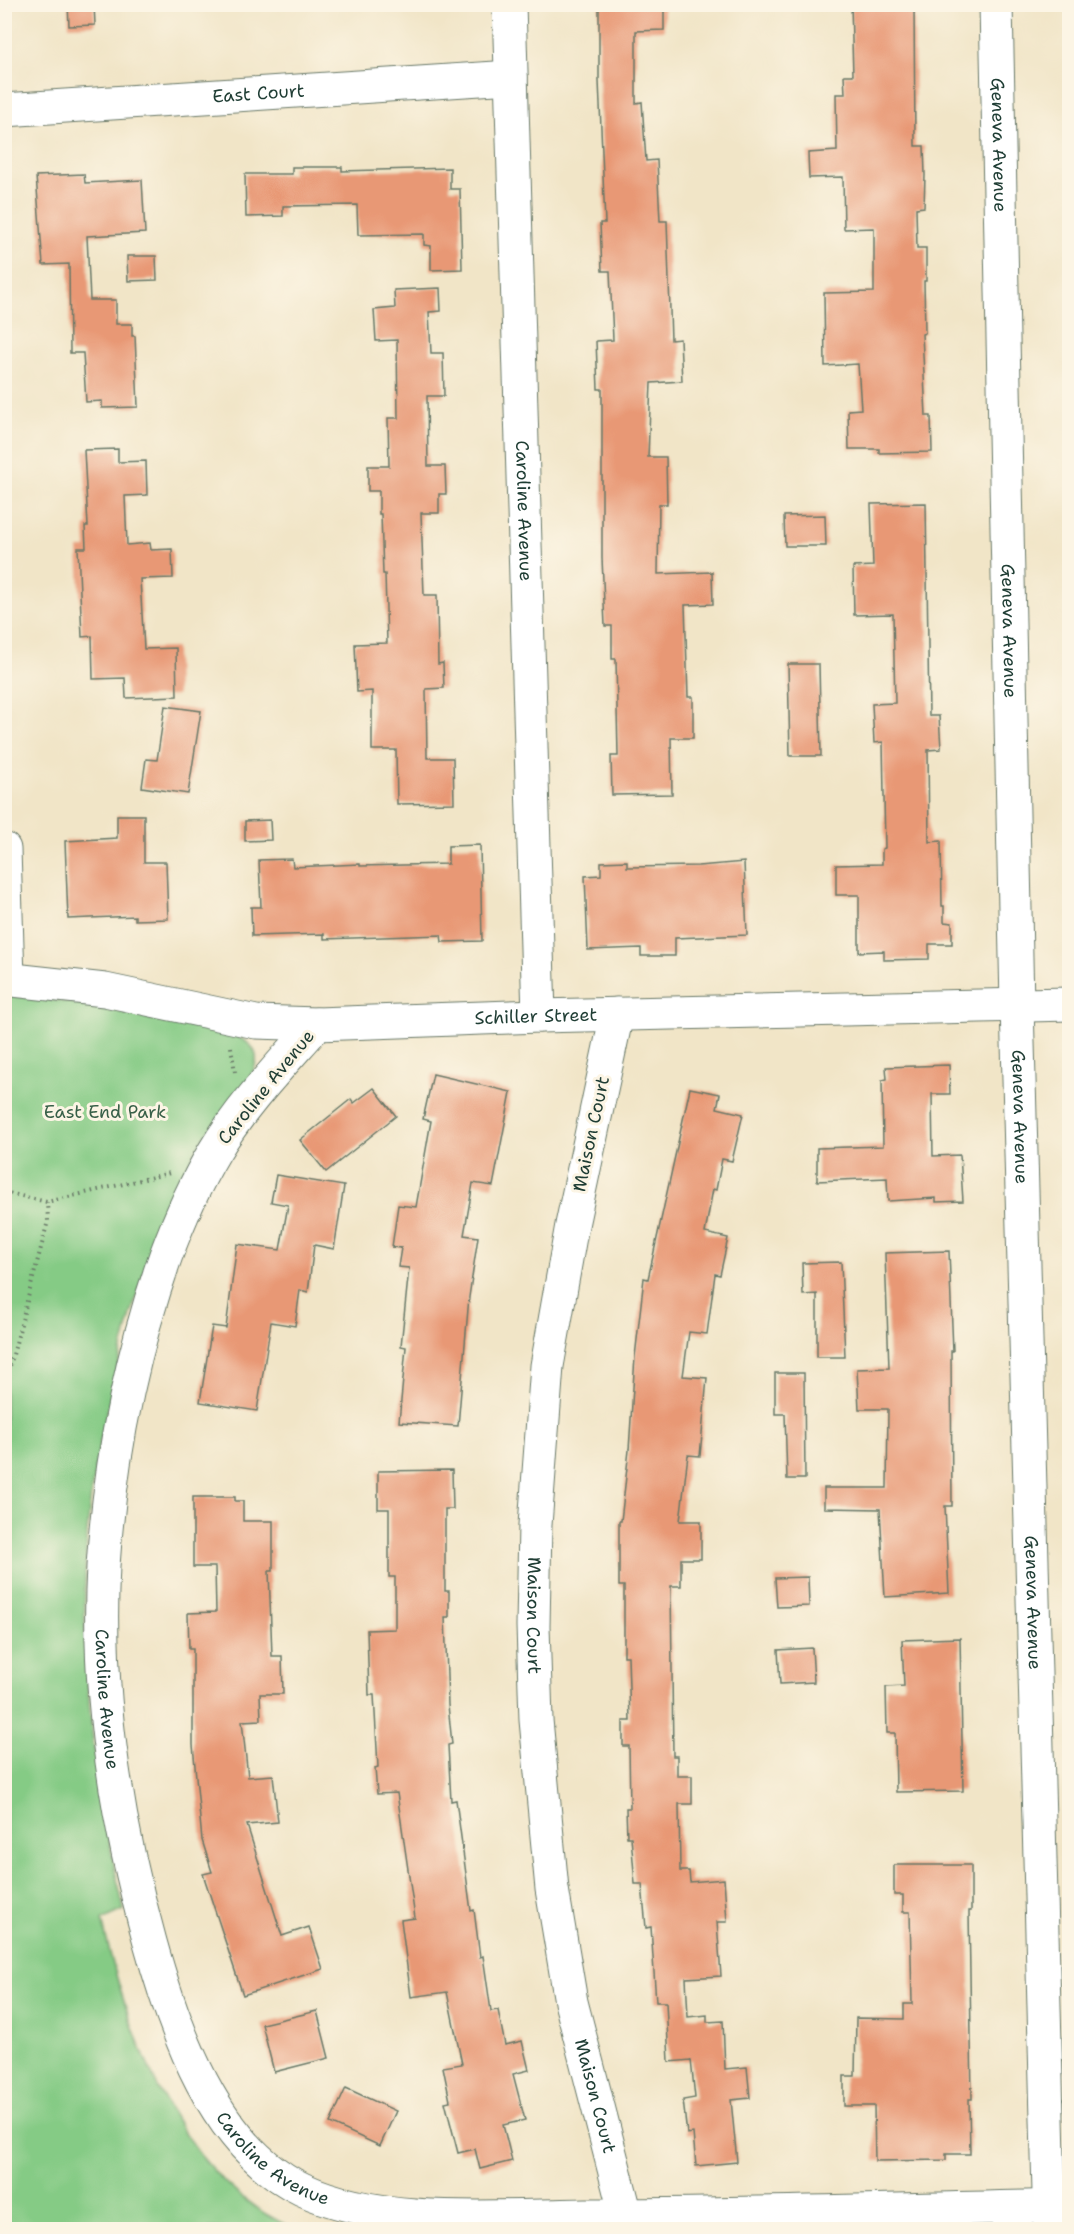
<svg xmlns="http://www.w3.org/2000/svg" width="1074" height="2234" font-family="'Shantell Sans',sans-serif">
	<style>
		.green { fill: #85cb85; stroke: #52845c; stroke-width: 1.5 }
		.building { fill: #e89875 }
		.lines { fill: none; stroke-linecap: round; stroke-linejoin: round }
		.minor-casing { stroke: #687867; stroke-width: 35 }
		.path { stroke: #687867; stroke-width: 4; stroke-dasharray: 1.5 4.5; stroke-linecap: butt }
		.minor { stroke: #fff; stroke-width: 33 }
		.labels { text-anchor: middle; stroke-width: 6; stroke-linejoin: round; paint-order: stroke }
		.street-label { font-size: 18px; fill: #1f3d34; stroke: #fcf5e5 }
		.park-label { font-size: 18px; fill: #386048; stroke: #fcf5e5 }
	</style>
	<rect width="100%" height="100%" fill="#fcf5e5"/>
	<filter id="ink" filterUnits="userSpaceOnUse"><feTurbulence type="fractalNoise" baseFrequency=".0167" numOctaves="2"/><feDisplacementMap in="SourceGraphic" scale="12" xChannelSelector="R" yChannelSelector="G"/><feConvolveMatrix kernelMatrix="1 2 1 2 8 2 1 2 1" color-interpolation-filters="sRGB"/></filter>
	<filter id="wash" filterUnits="userSpaceOnUse"><feTurbulence type="fractalNoise" baseFrequency=".008" numOctaves="4" result="noise"/><feDisplacementMap in="SourceGraphic" scale="24" xChannelSelector="R" yChannelSelector="G"/><feGaussianBlur stdDeviation="1.35" result="paint"/><feColorMatrix in="noise" values="0 0 0 0 0 0 0 0 0 0 0 0 0 0 0 0 0 1.4 0 .05"/><feComposite in="paint" operator="in"/></filter>
	<g filter="url(#wash)">
		<rect width="100%" height="100%" fill="#f1e5c7"/>
		<path class="green" d="M5,994L75,1003L231,1033C245,1040 261,1048 255,1066C249,1089 217,1117 203,1138C178,1179 161,1225 145,1270C133,1304 124,1339 116,1374C105,1419 94,1465 89,1511C76,1646 93,1779 124,1910L102,1920C128,2034 178,2182 296,2229L5,2230Z"/>
		<g id="blocks">
			<g class="building">
				<polygon points="68,4 94,4 95,25 69,26"/>
				<polygon points="599,4 664,4 664,30 636,31 636,103 642,102 646,161 657,160 660,221 667,221 671,340 680,339 682,381 651,383 648,457 666,457 667,504 659,504 658,574 712,572 713,604 685,605 688,697 693,697 693,738 671,738 672,794 612,795 611,756 618,756 616,659 612,659 612,626 605,626 602,558 602,389 598,389 596,341 613,340 610,271 602,271 600,223 605,223 599,81"/>
				<polygon points="851,4 914,4 915,146 924,146 925,175 924,207 916,208 917,248 926,248 926,281 924,281 925,333 922,334 926,416 931,416 932,452 879,453 879,449 849,449 848,410 861,409 858,364 825,366 824,293 874,292 874,228 844,229 843,177 809,178 808,153 837,151 836,94 845,94 844,75 853,75"/>
				<polygon points="292,167 342,167 342,171 450,168 450,189 460,189 462,269 431,270 431,246 424,245 424,234 358,235 357,205 283,206 283,216 246,217 245,174 292,174"/>
				<polygon points="84,174 85,183 142,180 145,233 87,236 90,300 116,300 116,324 132,324 132,336 135,336 138,407 102,408 102,401 86,402 83,353 70,353 69,264 43,265 36,176"/>
				<polygon points="127,256 156,256 157,280 128,281"/>
				<polygon points="440,288 441,311 429,312 431,353 443,353 444,396 427,396 428,466 445,466 446,494 439,494 439,513 421,513 424,595 437,595 438,664 443,663 444,688 426,689 427,758 453,758 454,803 397,804 396,750 372,750 372,691 357,692 355,644 387,643 385,574 383,574 381,514 379,514 379,491 368,491 368,466 389,466 388,418 398,418 397,340 376,341 374,310 395,308 394,290"/>
				<polygon points="118,449 118,462 146,461 147,495 125,496 127,545 150,543 151,550 172,549 173,578 140,579 144,649 176,648 177,696 126,698 125,678 93,679 92,636 82,637 78,548 86,548 85,526 88,526 84,450"/>
				<polygon points="926,503 929,716 939,716 941,749 928,750 929,842 941,841 942,906 944,906 944,922 952,923 952,944 929,944 929,959 884,960 884,951 859,952 859,895 836,895 836,865 882,864 882,849 885,848 883,742 874,743 872,704 895,703 893,614 854,615 853,567 873,566 871,504"/>
				<polygon points="825,515 826,546 785,546 784,516"/>
				<polygon points="788,664 819,664 821,756 790,756"/>
				<polygon points="165,706 201,711 188,794 142,787 146,759 157,760"/>
				<polygon points="117,815 144,815 144,862 166,862 168,919 135,920 135,916 68,919 65,841 117,838"/>
				<polygon points="270,820 271,840 245,841 245,821"/>
				<polygon points="480,845 482,941 442,942 441,935 324,939 324,934 252,936 251,907 261,907 259,860 292,859 293,867 360,864 360,866 448,864 448,846"/>
				<polygon points="627,861 627,867 698,866 744,862 747,935 675,938 675,956 641,956 641,948 588,950 585,876 601,875 601,862"/>
				<polygon points="949,1065 950,1094 932,1094 933,1156 960,1155 963,1201 936,1202 936,1198 888,1201 887,1178 817,1181 817,1148 883,1146 882,1080 887,1079 886,1067"/>
				<polygon points="433,1074 511,1092 493,1186 473,1183 464,1235 478,1237 469,1297 458,1426 399,1422 406,1347 401,1346 409,1268 398,1267 401,1248 392,1247 398,1205 416,1207 431,1121 423,1119"/>
				<polygon points="374,1088 396,1116 326,1172 300,1140 351,1099 354,1103"/>
				<polygon points="690,1088 720,1094 717,1108 743,1114 732,1161 722,1159 716,1190 713,1189 705,1233 728,1238 720,1275 715,1274 707,1334 689,1332 683,1376 707,1378 700,1456 688,1455 680,1521 701,1521 701,1559 681,1559 681,1586 671,1586 673,1756 677,1756 677,1776 692,1776 692,1804 679,1804 680,1871 689,1871 690,1882 724,1879 727,1922 717,1922 721,1976 686,1978 688,2017 707,2015 707,2022 723,2021 725,2069 747,2067 750,2098 731,2100 737,2162 696,2166 693,2133 687,2134 683,2100 695,2098 691,2060 669,2062 666,2002 656,2002 651,1927 646,1928 642,1884 635,1884 631,1837 627,1837 626,1808 630,1808 629,1746 623,1746 623,1721 630,1721 628,1656 624,1656 624,1586 619,1586 619,1521 621,1521 629,1450 635,1357 644,1278 648,1279"/>
				<polygon points="276,1175 344,1186 334,1249 314,1245 308,1292 300,1290 295,1326 271,1322 257,1411 200,1402 212,1326 226,1328 237,1244 280,1250 288,1205 271,1202"/>
				<polygon points="949,1251 953,1351 951,1351 952,1506 945,1506 949,1593 885,1597 880,1509 824,1508 824,1488 887,1488 888,1409 859,1409 857,1369 889,1368 885,1253"/>
				<polygon points="841,1262 845,1357 817,1357 817,1294 803,1295 802,1263"/>
				<polygon points="775,1373 804,1373 805,1479 787,1479 785,1414 775,1414"/>
				<polygon points="452,1470 453,1509 445,1509 445,1591 449,1591 449,1617 445,1617 448,1705 452,1744 448,1745 451,1801 456,1800 471,1911 474,1910 480,1957 483,1956 491,2011 498,2010 505,2045 522,2041 529,2070 513,2074 525,2120 503,2125 512,2161 480,2169 475,2149 458,2153 445,2102 450,2101 443,2067 462,2064 447,1992 411,1997 401,1920 415,1918 397,1793 377,1794 375,1768 378,1767 374,1695 369,1695 367,1630 395,1629 395,1577 389,1577 389,1509 378,1509 378,1471"/>
				<polygon points="193,1497 235,1497 235,1501 243,1501 243,1521 273,1521 273,1571 269,1571 272,1656 282,1656 283,1694 260,1694 261,1720 242,1721 248,1777 273,1775 278,1822 247,1825 282,1936 309,1927 323,1969 243,1995 203,1874 212,1872 202,1840 193,1745 193,1649 189,1649 188,1613 216,1612 215,1567 193,1567"/>
				<polygon points="808,1577 809,1606 777,1607 775,1578"/>
				<polygon points="960,1638 963,1791 896,1792 895,1733 887,1733 886,1687 904,1686 902,1640"/>
				<polygon points="812,1648 814,1682 780,1684 778,1650"/>
				<polygon points="894,1865 971,1865 971,1911 969,1911 972,2099 969,2099 970,2154 946,2154 946,2160 875,2161 874,2106 844,2106 844,2076 855,2076 856,2018 904,2019 904,2004 912,2004 910,1912 903,1912 903,1895 894,1895"/>
				<polygon points="317,2011 329,2058 274,2072 262,2024"/>
				<polygon points="346,2088 396,2111 380,2146 330,2123"/>
			</g>
		</g>
	</g>
	<g filter="url(#ink)">
		<use href="#blocks" fill-opacity="0" stroke="#687867" stroke-width="1.5"/>
		<g class="lines">
			<g class="minor-casing">
				<g id="minor">
					<path id="s1" d="M509,4L539,1016"/>
					<path id="s2" d="M996,4L1017,1005L1050,2230"/>
					<path id="s3" d="M4,110L511,77"/>
					<polyline points="4,849 8,979"/>
					<path id="s4" d="M4,979L105,990L256,1022L317,1024L539,1016L1070,1004"/>
					<path id="s5" d="M617,1014L572,1225L547,1366L535,1525L533,1626L536,1720L552,1889L571,2002L626,2215"/>
					<path id="s6" d="M317,1024C281,1065 242,1105 214,1152C195,1184 179,1220 166,1255C131,1354 110,1461 103,1566C96,1693 116,1820 150,1942C174,2029 214,2147 302,2189C383,2227 498,2216 586,2215C747,2215 908,2209 1070,2206"/>
				</g>
			</g>
			<g class="path">
				<polyline points="231,1047 235,1072"/>
				<polyline points="4,1192 47,1202 170,1173"/>
				<polyline points="4,1389 48,1221 47,1202"/>
			</g>
			<use href="#minor" class="minor"/>
		</g>
	</g>
	<g class="labels">
		<g class="street-label">
			<text dy="6" stroke="none"><textPath href="#s3" startOffset="255">East Court</textPath></text>
			<text dy="6" stroke="none"><textPath href="#s2" startOffset="141">Geneva Avenue</textPath></text>
			<text dy="6" stroke="none"><textPath href="#s1" startOffset="507">Caroline Avenue</textPath></text>
			<text dy="6" stroke="none"><textPath href="#s2" startOffset="627">Geneva Avenue</textPath></text>
			<text dy="6" stroke="none"><textPath href="#s4" startOffset="536">Schiller Street</textPath></text>
			<text transform="translate(266 1087) rotate(-51)" y="6">Caroline Avenue</text>
			<text dy="6" stroke="none"><textPath href="#s2" startOffset="1113">Geneva Avenue</textPath></text>
			<text transform="translate(591 1134) rotate(-78)" y="6">Maison Court</text>
			<text dy="6" stroke="none"><textPath href="#s2" startOffset="1599">Geneva Avenue</textPath></text>
			<text dy="6" stroke="none"><textPath href="#s5" startOffset="609">Maison Court</textPath></text>
			<text dy="6" stroke="none"><textPath href="#s6" startOffset="730">Caroline Avenue</textPath></text>
			<text dy="6" stroke="none"><textPath href="#s5" startOffset="1095">Maison Court</textPath></text>
			<text dy="6" stroke="none"><textPath href="#s6" startOffset="1234">Caroline Avenue</textPath></text>
		</g>
		<g class="park-label">
			<text x="105" y="1118">East End Park</text>
		</g>
	</g>
	<rect width="1074" height="2234" fill="none" stroke="#fcf5e5" stroke-width="24"/>
</svg>
